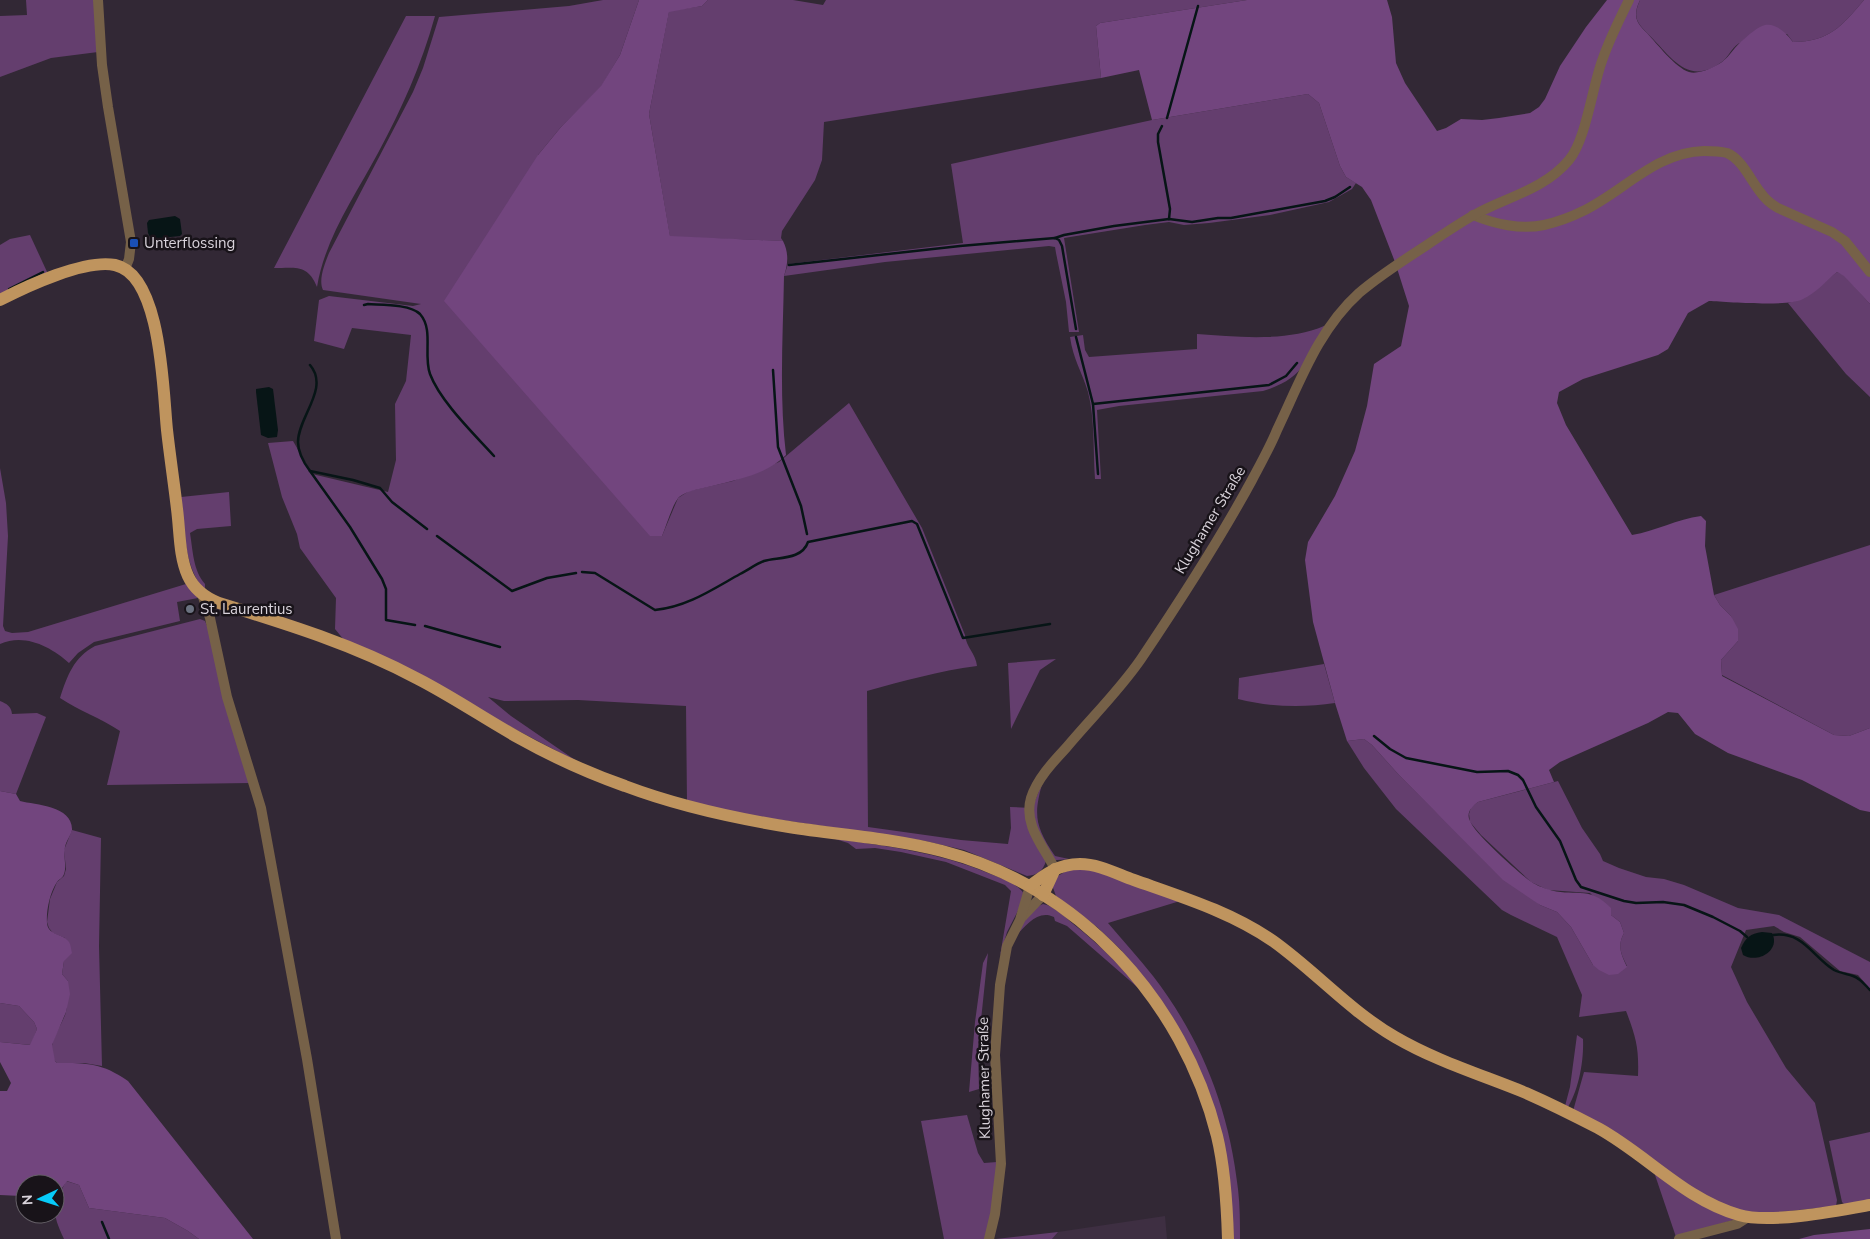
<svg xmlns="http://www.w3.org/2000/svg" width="1870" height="1239" font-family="'Nunito Sans',sans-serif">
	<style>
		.built { fill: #3e2f42 }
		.green { fill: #643e6e }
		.forest { fill: #72457e }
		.water { fill: #071516 }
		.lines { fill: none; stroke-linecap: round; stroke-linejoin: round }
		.stream { stroke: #071516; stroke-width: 2.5 }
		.minor { stroke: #766148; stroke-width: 10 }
		.major { stroke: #bf945e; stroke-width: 12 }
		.transit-dot { fill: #1a4fb4; stroke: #181319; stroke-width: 2 }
		.worship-dot { fill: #6b7280; stroke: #181319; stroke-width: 2 }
		.labels { text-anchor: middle; stroke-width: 5; stroke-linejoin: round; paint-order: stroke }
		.poi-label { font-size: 15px; fill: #d9d3db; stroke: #181319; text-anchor: start }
		.street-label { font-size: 15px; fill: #d9d3db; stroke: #181319 }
	</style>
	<rect width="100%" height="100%" fill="#322835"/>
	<polygon class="built" points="1165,1216 1167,1239 1052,1239 1058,1232"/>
	<g class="green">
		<polygon points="26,0 95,0 98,52 51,58 0,77 0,16 27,15"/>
		<path d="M603,0H639L620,55L601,87L561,127L538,155L662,536L678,498L689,491L733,481L779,462L849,403L922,528L965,635C966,647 976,654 977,666C939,671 903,681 867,691L868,827L961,840L1008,844L1011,828L1010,807L1032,808L1043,781C1033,815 1035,826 1055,856L1069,859L1046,861C1043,871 1037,875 1027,876L964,850L925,841L725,812L687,802L686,706L578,700L504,701L488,697L511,716L578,762L344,640L335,629L336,598L300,548L297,534L282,497L268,443L293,441L312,474L388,492L396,460L395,404L406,381L411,335L352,328L344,349L314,341L319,300L329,296L413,306L421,304L323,290C318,280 325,263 329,253L413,92L423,68L439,17L569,6Z"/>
		<polygon points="708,0 793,0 823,5 826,0 1247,0 1100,23 1096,26 1101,78 824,122 822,160 815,180 782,231 781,238 783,241 670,237 649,114 669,11 702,6"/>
		<path d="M1640,0H1864C1842,26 1829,42 1793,42L1787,34C1778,36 1744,40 1738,44C1732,48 1728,57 1723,61C1689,87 1673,59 1650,36C1637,23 1632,18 1640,0Z"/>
		<path d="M406,16H435C421,66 402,108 378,153C355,196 325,238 317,287C308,264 295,268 274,268Z"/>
		<polygon points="1308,94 1319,103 1340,166 1346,177 1356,183 1352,189 1329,202 1270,215 1209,223 1184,225 1169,222 1145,225 1064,238 1079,332 1069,332 1066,302 1056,253 1055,247 1049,246 885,262 784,276 788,264 963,243 951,164 1152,120"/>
		<polygon points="30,235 48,274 0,295 0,245 10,239"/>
		<path d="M1837,272L1844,275L1870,304V397L1846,374L1788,303C1809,298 1821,285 1837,272Z"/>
		<path d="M1324,326H1326C1307,360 1303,379 1263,391L1119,406L1097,410L1101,479H1095C1093,451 1095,419 1088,392C1082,372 1073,359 1070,337L1083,335L1085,350L1089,357L1197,349V334C1237,337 1287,342 1324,326Z"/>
		<path d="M0,468L6,503L8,536L3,626L5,631L12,633L28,632L186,584L198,598L177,602L180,621L94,642L78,653L69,663C51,647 25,633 0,644Z"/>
		<path d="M229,492L231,526L197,529L190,533C193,551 193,570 205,584V591C183,566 185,528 181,497Z"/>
		<polygon points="1870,545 1870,728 1849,736 1834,735 1722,675 1721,660 1738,641 1731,616 1720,605 1714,595"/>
		<path d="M200,619L205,621L208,628L250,783L107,785L120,731C101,718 79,711 60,698C67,676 74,657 95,646Z"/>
		<polygon points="1056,659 1040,670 1011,729 1008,663"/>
		<path d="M1324,664L1335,703C1303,708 1269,707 1238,699L1239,678Z"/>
		<path d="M0,701C7,704 11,706 12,714L37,713L46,717L16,794L0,791Z"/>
		<path d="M1364,739L1372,745L1399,775L1435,811L1540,905L1557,912L1571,927L1593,965L1627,966C1621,954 1617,946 1624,933L1620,922L1611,915L1590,893L1548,890L1531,882L1481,835L1470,822L1469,814L1471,807L1478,802L1558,781L1582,828L1600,854L1603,861L1619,868L1646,877L1664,879L1684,885L1738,908L1779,915L1870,962V989L1858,975L1840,971L1800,937L1784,932L1774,926L1746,930L1731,967L1747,1002L1786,1068L1815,1103L1837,1200L1836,1206L1762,1214L1741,1212L1701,1195L1573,1111L1584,1072L1638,1076C1639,1048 1636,1037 1626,1011L1579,1017L1582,995L1557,937L1511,915L1502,910L1396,809L1364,768L1347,741Z"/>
		<path d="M72,830L101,838L99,946L102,1066L84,1063H57C42,1049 62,1027 66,1012C68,1003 67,991 68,981L62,974L64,961L65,938L53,933L49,928L47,922L50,899L57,882L64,876L66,869L64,850Z"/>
		<path d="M832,838C885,846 938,852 988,873C1001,878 1017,883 1024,894L1022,903L1007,932L1000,956L1011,891L1005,885L946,862L901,852L875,848L856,849L848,843Z"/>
		<path d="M1068,870H1092L1180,901L1108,923C1123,941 1139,958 1153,976C1202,1040 1229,1109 1238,1189C1240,1206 1240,1223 1240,1239H1233L1222,1138L1157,996L1121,950L1097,927L1056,896L1052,885L1056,877Z"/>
		<path d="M1043,904C1054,906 1064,916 1072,923C1099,944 1122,967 1144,993L1067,926L1055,921L1054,917C1038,909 1025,926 1015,937C1021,924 1030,908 1043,904Z"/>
		<polygon points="988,953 978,1049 979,1089 969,1092 975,1022 983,963"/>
		<polygon points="0,1003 19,1006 34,1022 37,1029 31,1045 0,1042"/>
		<path d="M1577,1035L1583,1039C1584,1060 1579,1089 1568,1107L1565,1106L1570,1087Z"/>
		<polygon points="967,1115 978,1153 984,1163 997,1162 997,1184 986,1239 944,1239 921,1121"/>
		<polygon points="1870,1132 1870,1200 1845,1205 1842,1202 1829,1141"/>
		<polygon points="1654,1172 1737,1219 1676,1237"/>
		<path d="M66,1181L79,1185L89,1208L165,1218L188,1231L199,1239H64C51,1211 53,1208 66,1181Z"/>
		<polygon points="1058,1232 1052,1239 996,1239"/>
	</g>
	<g class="forest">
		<path d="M639,0H708L702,6L669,12L649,114L670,236L783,241C789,253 788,264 784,276C783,336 779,395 786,455C768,474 736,480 712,486C701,489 688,490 679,497C673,503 666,527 662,536H650L444,301L538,155L561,127L601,86L620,55Z"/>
		<path d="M1247,0H1387L1392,17L1396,63L1405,83L1437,131L1446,128L1461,119L1482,120L1499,118L1530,113L1539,107L1545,99L1560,66L1586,27L1607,0H1640C1633,15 1635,22 1647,33C1657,44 1676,68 1689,72C1699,75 1714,67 1722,62C1730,56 1735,46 1743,40C1749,35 1757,27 1765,25C1777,23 1787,34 1793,42C1829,42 1842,26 1864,0H1870V304L1844,276L1837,272C1826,281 1816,293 1803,299C1789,307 1728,302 1709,301L1688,313L1668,349L1658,355L1583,379L1559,392L1557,403L1566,425L1632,535C1656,531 1677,519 1701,516L1706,521L1705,546L1714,595L1720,605L1731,616L1738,629V641L1721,660L1722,676L1834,735L1849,736L1870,728V812L1860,810L1802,780L1728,753L1695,734L1678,713L1668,712L1648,723L1560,762L1549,770L1554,782L1478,802C1471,807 1466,813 1470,821C1474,833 1518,872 1530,881C1534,884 1541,887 1547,889C1573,898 1588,884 1611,908V915L1620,922L1624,933C1617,946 1621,954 1627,967L1618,974L1609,975L1599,970L1593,965L1571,927L1557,912L1540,905L1503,880L1399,775L1372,745L1364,739L1347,741L1335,703L1313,622L1305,560L1308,542L1335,496L1355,451L1367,406L1374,364L1401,346L1409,306L1395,262L1371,200L1362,187L1346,177L1340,166L1319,103L1308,94L1152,120L1139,70L1101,78L1096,26L1100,23Z"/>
		<path d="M0,791L16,794L20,801C36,805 73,806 72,830C71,835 66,841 65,847C63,856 67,866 64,874C63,878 59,879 57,882C50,892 46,911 47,923C48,936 63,933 69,942C71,945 71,950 72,953L64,961L62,974L68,981L70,994L66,1012L52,1045L55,1061L57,1063C88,1063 102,1063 128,1081L253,1239H199L188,1231L165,1218L89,1208L79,1185L67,1181L55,1198V1184H25V1198L21,1196L0,1195V1091H7L11,1083L0,1062V1042L30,1045L37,1029L34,1022L19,1006L0,1003Z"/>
		<polygon points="1870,1229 1870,1239 1799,1239 1814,1235"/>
	</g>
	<g class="water">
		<polygon points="175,216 180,219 182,234 180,236 151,239 148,233 147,223 149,220"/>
		<polygon points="269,387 273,389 278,430 277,437 268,438 261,435 256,392 256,389"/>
		<path d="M1762,932L1772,933C1781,950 1758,964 1743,955L1741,948C1746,937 1750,934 1762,932Z"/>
	</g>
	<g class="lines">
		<g class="stream">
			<polyline points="1167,118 1198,6"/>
			<polyline points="1162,126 1158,134 1158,142 1170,209 1169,219"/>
			<polyline points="1055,238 1064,235 1114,226 1169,219 1192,222 1218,218 1231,218 1325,201 1335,197 1350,187"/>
			<polyline points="789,265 960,246 1055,238 1059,240 1062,246 1076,329"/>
			<polyline points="9,289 43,272"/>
			<path d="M364,305L368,304C381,305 410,304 420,314C434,330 423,355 430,374C440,401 474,434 494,456"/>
			<polyline points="1076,337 1093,404 1098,474"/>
			<path d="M310,365C330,388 298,417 298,442C298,452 304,463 310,471L353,480L380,488L392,502L427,529"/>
			<polyline points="773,370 778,447 801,506 807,534"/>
			<polyline points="1093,404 1269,385 1286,376 1297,363"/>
			<polyline points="310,471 350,527 382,579 386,589 386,620 415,625"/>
			<polyline points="437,536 512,591 547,578 576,573"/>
			<path d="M582,572L595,573L655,610C687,607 713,589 740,574C748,570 756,564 764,561C778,557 802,560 808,542L912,521L917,524L963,638L1050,624"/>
			<polyline points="425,626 500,647"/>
			<polyline points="1374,736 1390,749 1406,758 1477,772 1508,771 1518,775 1523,780 1536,807 1560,841 1576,880 1581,887 1624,901 1636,903 1663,902 1684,905 1713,917 1740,931 1747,937"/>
			<path d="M1773,935C1803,931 1812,956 1834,970C1840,973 1847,974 1853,976C1860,978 1865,985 1870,990"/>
			<polyline points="102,1222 109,1239"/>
		</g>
		<g class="minor">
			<polyline points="98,0 102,65 108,107 131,242 129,259 125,269"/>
			<path d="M1473,215C1494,224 1521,230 1544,225C1557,222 1571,217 1583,211C1624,191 1656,152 1704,151C1711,151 1719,151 1727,153C1742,159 1751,181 1761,193C1765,199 1771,204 1778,208L1832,232L1845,241L1870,272"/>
			<polyline points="202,594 210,618 227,697 261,808 307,1059 336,1239"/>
			<path d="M1055,869C1044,847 1023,825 1031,798C1037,779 1053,762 1066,748C1091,718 1119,691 1141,659C1180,601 1219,541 1252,480C1261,463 1270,447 1277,430C1300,382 1318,330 1359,293C1380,275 1404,260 1427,245C1442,235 1458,224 1474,215C1506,197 1544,190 1569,160C1586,140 1592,88 1602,61C1609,40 1619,20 1629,0"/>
			<polyline points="1022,917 1043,895"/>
			<polyline points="989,1239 995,1214 1001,1164 995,1055 1000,985 1007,946 1020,920 1030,886"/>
			<polyline points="1679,1239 1737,1224 1748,1217"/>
		</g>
		<g class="major">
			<path d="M0,300C27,286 85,259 115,265C162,275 163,393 167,430C170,457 174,483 177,509C180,532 179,556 188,576C194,589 206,598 219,603C287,624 355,645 418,679C453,697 485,719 519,738C553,757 588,773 625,786C678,806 733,818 789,827C839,835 892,838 942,851C1079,886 1183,1001 1217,1136C1225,1169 1227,1205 1228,1239"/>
			<path d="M1030,886C1045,874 1059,864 1080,864C1099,864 1117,874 1134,880C1182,897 1231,912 1273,941C1315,971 1350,1011 1395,1037C1436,1061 1482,1075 1526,1093C1551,1104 1575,1116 1598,1128C1647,1155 1684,1199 1739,1215C1770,1224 1837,1211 1870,1205"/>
			<polyline points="1043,895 1055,869"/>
		</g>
	</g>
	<rect class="transit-dot" x="129" y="238" width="10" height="10" rx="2.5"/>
	<circle class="worship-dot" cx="190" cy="609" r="5"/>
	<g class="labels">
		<g class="poi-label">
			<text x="144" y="248">Unterflossing</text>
			<text x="200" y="614">St. Laurentius</text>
		</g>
		<g class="street-label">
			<text transform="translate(1210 520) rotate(-59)" y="5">Klughamer Straße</text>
			<text transform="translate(984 1078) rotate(-91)" y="5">Klughamer Straße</text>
		</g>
	</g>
	<g transform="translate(40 1199) rotate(266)"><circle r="24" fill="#181319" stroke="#656067"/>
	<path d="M0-4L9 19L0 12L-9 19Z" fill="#07cbf9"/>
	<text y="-8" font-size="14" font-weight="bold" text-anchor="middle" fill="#d9d3db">N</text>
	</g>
</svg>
